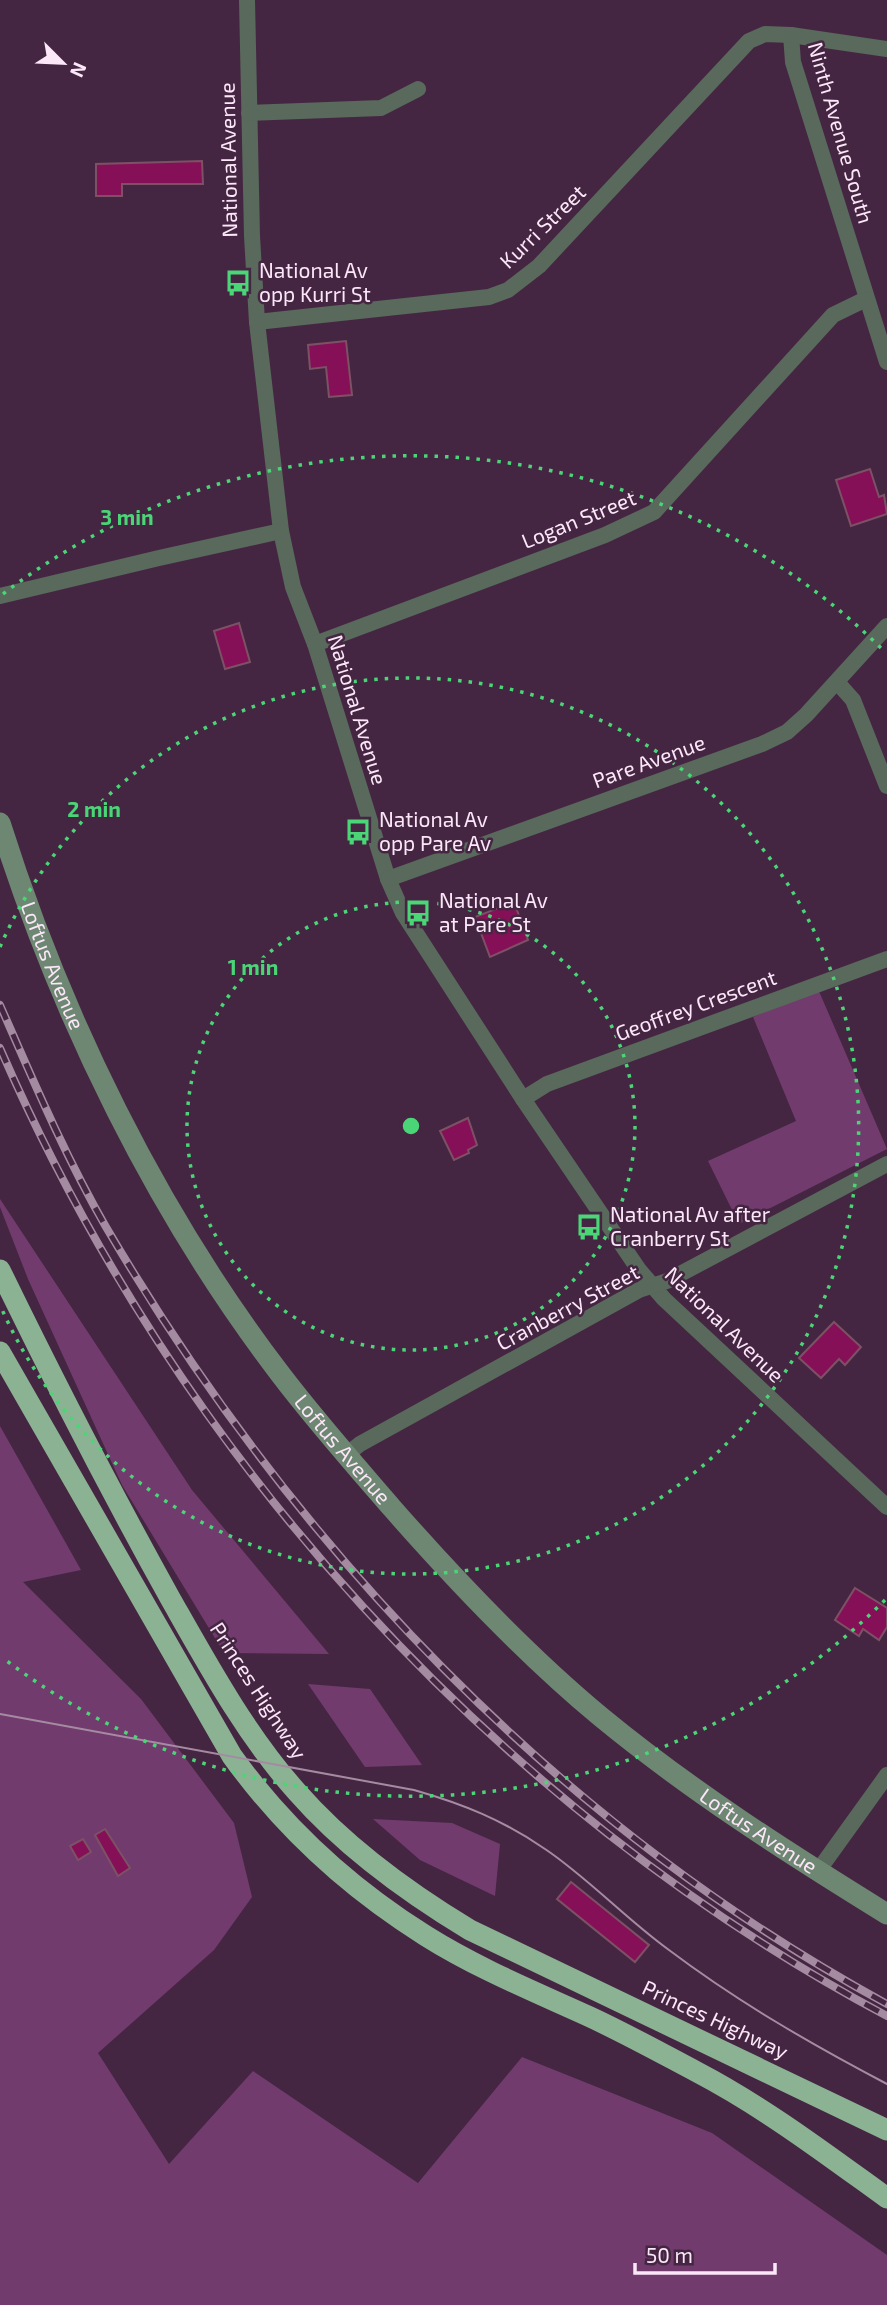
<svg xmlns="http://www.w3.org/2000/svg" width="887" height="2305" font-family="'Exo 2',sans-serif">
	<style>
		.green { fill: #723b6d }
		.building { fill: #861057; stroke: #7c5165; stroke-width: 2 }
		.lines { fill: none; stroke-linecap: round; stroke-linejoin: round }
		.street { stroke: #59695c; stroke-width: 16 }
		.secondary { stroke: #6d8772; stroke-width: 21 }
		.highway { stroke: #8bb393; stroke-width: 21 }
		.tram { stroke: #a58ba2; stroke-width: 2 }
		.rail-casing { stroke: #a58ba2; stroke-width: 8 }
		.rail { stroke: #452642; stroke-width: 5; stroke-dasharray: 16; stroke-linecap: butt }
		.ring { fill: none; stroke: #4ad677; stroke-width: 3.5; stroke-dasharray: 3.5 7 }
		.labels { text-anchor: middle; stroke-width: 5; stroke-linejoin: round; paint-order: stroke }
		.street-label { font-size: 21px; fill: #fce7f9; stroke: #452642 }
		.poi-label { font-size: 21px; fill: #fce7f9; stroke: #452642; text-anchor: start }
		.centre { fill: #4ad677; stroke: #452642; stroke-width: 3.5 }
		.ring-label { font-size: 21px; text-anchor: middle; font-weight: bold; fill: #4ad677; stroke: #452642; stroke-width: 5; stroke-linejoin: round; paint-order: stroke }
	</style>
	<rect width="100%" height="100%" fill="#452642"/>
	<g class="green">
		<polygon points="818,989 887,1149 739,1224 708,1161 796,1121 753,1017"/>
		<polygon points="0,1199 192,1490 329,1654 224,1653 122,1485 28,1279 0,1207"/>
		<polygon points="0,1426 81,1570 23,1582 141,1699 234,1823 252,1897 214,1950 98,2053 169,2164 253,2071 418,2183 522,2057 712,2133 887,2255 887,2305 0,2305"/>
		<polygon points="308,1684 370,1689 422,1765 365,1767"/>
		<polygon points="373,1819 452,1823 500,1844 495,1896 420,1860"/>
	</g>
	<g class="building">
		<polygon points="202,161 203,184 122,184 122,196 96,196 96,164"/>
		<polygon points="346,341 352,395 329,397 326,367 310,369 308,345"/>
		<polygon points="870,469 879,497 884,495 887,514 851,526 836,480"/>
		<polygon points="239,623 250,662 225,669 214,631"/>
		<polygon points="514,902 528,940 490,957 475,917"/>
		<polygon points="468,1118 477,1145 468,1150 469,1153 454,1160 440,1131"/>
		<polygon points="834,1322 861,1347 845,1365 839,1359 821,1378 799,1358"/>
		<polygon points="855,1588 887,1608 887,1627 879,1640 863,1629 859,1636 835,1620"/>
		<polygon points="105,1829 130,1868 118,1876 95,1835"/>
		<polygon points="83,1839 91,1852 78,1860 70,1846"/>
		<polygon points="571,1882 649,1945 635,1962 557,1899"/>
	</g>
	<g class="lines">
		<g class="street">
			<polyline points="247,0 252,236 257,322 281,531 293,587 315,644 388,879 403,913 523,1099 639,1270 664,1299 887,1507"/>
			<polyline points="791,35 793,62 887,362"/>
			<polyline points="249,113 381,108 418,89"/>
			<polyline points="257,322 489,297 508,290 539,266 749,41 765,34 791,35 887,49"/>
			<polyline points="0,596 159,558 281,531"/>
			<polyline points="315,644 605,535 654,512 833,315 866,299"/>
			<polyline points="837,682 853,700 887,786"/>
			<polyline points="388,879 762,744 787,732 806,715 887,626"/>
			<polyline points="523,1099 547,1084 887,959"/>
			<polyline points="346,1455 360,1444 639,1290 667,1281 887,1164"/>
			<polyline points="818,1871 887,1775"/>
		</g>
		<path class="secondary" id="s1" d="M0,823C61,1017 157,1213 281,1375C316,1421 354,1464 392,1508C457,1582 525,1654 601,1717C691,1791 788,1853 887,1914"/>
		<g class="highway">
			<path d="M0,1270C54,1381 110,1490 170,1598C208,1665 246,1735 297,1792C346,1848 407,1892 470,1930L887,2130"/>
			<path d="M0,1352L232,1756C284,1828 351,1889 426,1936C477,1968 533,1991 588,2016C625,2033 661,2053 697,2072C764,2107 826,2154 887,2198"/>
		</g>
		<path class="tram" d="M0,1714L414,1790C463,1804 503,1820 545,1849C587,1877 626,1919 669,1950C738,2002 811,2044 887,2084"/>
		<g class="rail-casing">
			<g id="rail">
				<path d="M0,1005C33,1080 65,1156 106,1227C295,1549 558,1825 887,2004"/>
				<path d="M0,1048C177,1456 494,1806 887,2016"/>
			</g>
		</g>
		<use href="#rail" class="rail"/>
	</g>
	<g class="ring">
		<circle cx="411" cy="1126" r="224"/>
		<path d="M0 947A448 448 0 1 1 0 1305"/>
		<path d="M885 1600A671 671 0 0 1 3 1658M3 594A671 671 0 0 1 885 652"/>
	</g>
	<defs>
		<g id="bus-bare" transform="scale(2.1)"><path d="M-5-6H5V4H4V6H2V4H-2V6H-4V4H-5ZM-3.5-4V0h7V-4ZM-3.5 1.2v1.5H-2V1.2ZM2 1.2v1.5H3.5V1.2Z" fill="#4ad677" stroke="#452642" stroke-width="2.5" paint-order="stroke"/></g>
	</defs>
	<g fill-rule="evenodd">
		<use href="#bus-bare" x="238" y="283"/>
		<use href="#bus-bare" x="358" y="832"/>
		<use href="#bus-bare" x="418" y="913"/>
		<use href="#bus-bare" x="589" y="1227"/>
	</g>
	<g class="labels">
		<g class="street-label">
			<text transform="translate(840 133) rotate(74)" y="7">Ninth Avenue South</text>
			<text transform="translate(229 160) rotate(-91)" y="7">National Avenue</text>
			<text transform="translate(543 227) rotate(-44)" y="7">Kurri Street</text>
			<text transform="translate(579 520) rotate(-22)" y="7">Logan Street</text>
			<text transform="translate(357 710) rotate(73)" y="7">National Avenue</text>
			<text transform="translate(649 762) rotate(-20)" y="7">Pare Avenue</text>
			<text dy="7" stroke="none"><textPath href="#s1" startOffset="152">Loftus Avenue</textPath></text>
			<text transform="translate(696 1006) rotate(-20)" y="7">Geoffrey Crescent</text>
			<text transform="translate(568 1308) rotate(-28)" y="7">Cranberry Street</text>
			<text transform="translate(724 1325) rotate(44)" y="7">National Avenue</text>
			<text dy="7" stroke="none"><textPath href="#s1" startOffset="719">Loftus Avenue</textPath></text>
			<text transform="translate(258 1691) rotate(57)" y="7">Princes Highway</text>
			<text dy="7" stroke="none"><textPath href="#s1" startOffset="1286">Loftus Avenue</textPath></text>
			<text transform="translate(715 2020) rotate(25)" y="7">Princes Highway</text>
		</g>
		<g class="poi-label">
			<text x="259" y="278">National Av<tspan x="259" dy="24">opp Kurri St</tspan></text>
			<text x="379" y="827">National Av<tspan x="379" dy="24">opp Pare Av</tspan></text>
			<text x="439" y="908">National Av<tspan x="439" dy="24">at Pare St</tspan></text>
			<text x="610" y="1222">National Av after<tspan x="610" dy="24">Cranberry St</tspan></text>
		</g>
	</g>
	<circle cx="411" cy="1126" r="10" class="centre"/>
	<g class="ring-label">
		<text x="127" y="525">3 min</text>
		<text x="94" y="817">2 min</text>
		<text x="253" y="975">1 min</text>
	</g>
	<g transform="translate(63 63) rotate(114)" stroke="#452642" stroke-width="5" paint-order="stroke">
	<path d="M0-5L12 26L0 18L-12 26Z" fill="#fce7f9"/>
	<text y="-10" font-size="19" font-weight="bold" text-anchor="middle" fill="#fce7f9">N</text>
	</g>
	<path d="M635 2263v10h140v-10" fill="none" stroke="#fce7f9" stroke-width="3.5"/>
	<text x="646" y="2263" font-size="21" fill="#fce7f9" stroke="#452642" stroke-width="5" paint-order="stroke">50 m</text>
</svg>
